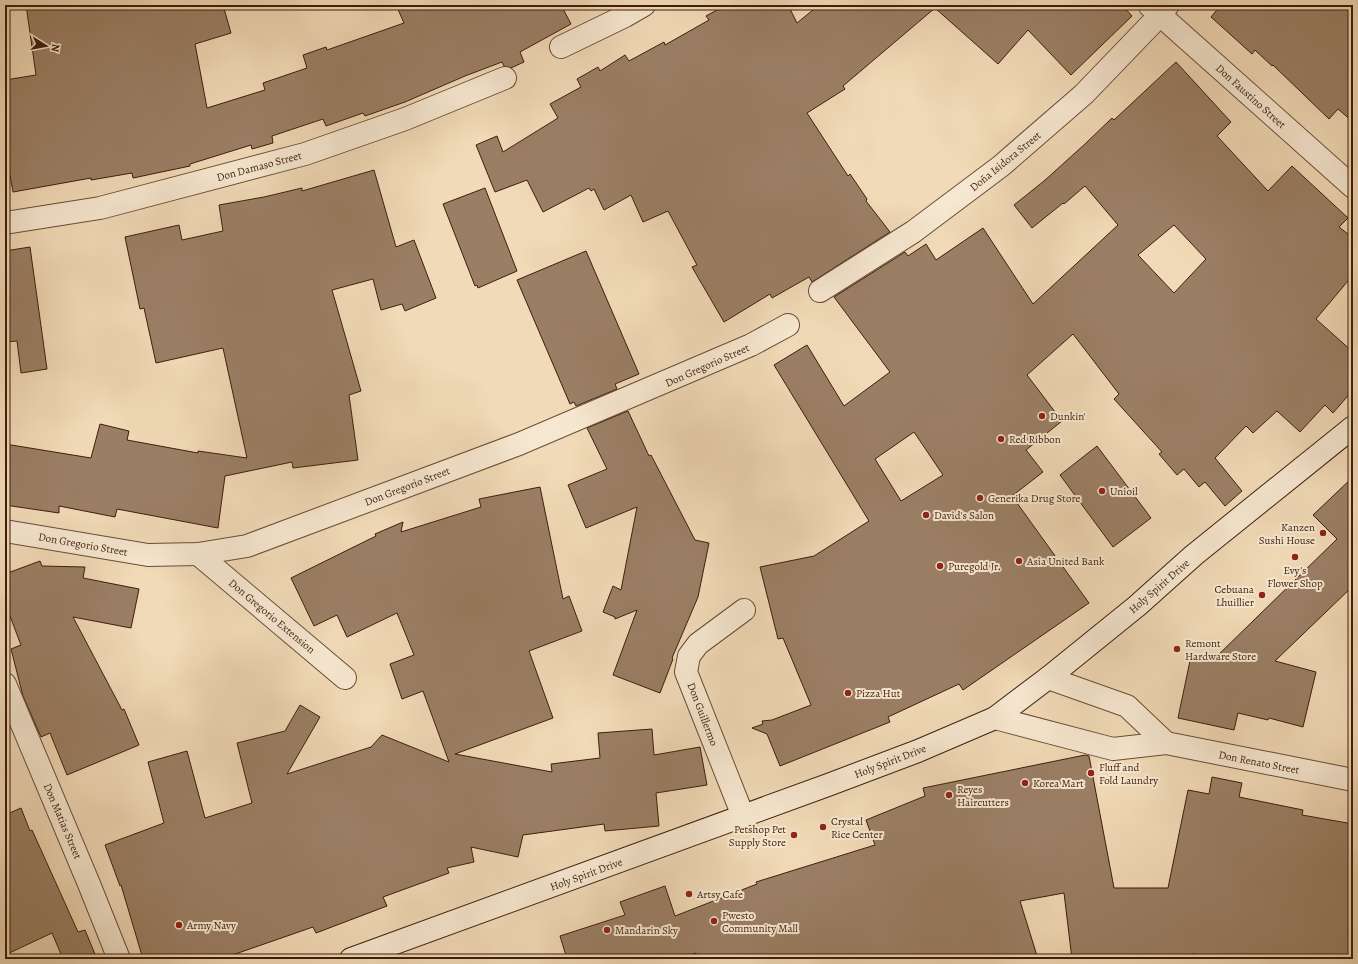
<svg xmlns="http://www.w3.org/2000/svg" width="1358" height="964" font-family="Alegreya,serif">
	<style>
		.building { fill: #9b7f65; stroke: #3e1d0c; fill-rule: evenodd }
		.lines { fill: none; stroke-linecap: round; stroke-linejoin: round }
		.minor-casing { stroke: #6b4c37; stroke-width: 24 }
		.secondary-casing { stroke: #3e1d0c; stroke-width: 24 }
		.minor { stroke: #f6e7d0; stroke-width: 22 }
		.secondary { stroke: #f6e7d0; stroke-width: 22 }
		.poi-dot { fill: #8f2418; stroke: #f6e7d0; stroke-width: 1.5 }
		.labels { text-anchor: middle; stroke-width: 4; stroke-linejoin: round; paint-order: stroke }
		.street-label { font-size: 11px; fill: #3e1d0c; stroke: #f6e7d0 }
		.poi-label { font-size: 11px; fill: #3e1d0c; stroke: #f6e7d0; text-anchor: start }
	</style>
	<rect width="100%" height="100%" fill="#f1dab7"/>
	<filter id="stains"><feTurbulence type="fractalNoise" baseFrequency=".005" numOctaves="4"/><feColorMatrix values="0 0 0 0 .2 0 0 0 0 .09 0 0 0 0 .02 0 0 0 .5 -.17"/></filter>
	<radialGradient id="worn" r=".72"><stop offset=".6" stop-color="#630" stop-opacity="0"/><stop offset="1" stop-color="#630" stop-opacity=".3"/></radialGradient>
	<g class="building">
		<polygon points="26,5 223,5 231,33 195,44 207,108 265,90 263,83 307,68 303,55 326,47 327,50 404,23 396,5 561,5 571,24 520,52 524,62 511,68 504,66 502,62 465,76 405,102 365,116 363,113 326,126 323,119 272,136 273,143 252,149 251,145 190,164 190,166 133,178 132,173 91,180 91,178 13,192 5,148 5,80 36,75"/>
		<polygon points="726,5 788,5 797,23 819,5 1122,5 1132,16 1071,75 1028,30 998,64 935,8 843,86 845,89 807,113 848,176 850,174 867,199 866,201 890,232 812,282 809,277 772,298 770,294 724,322 692,267 697,265 668,211 643,222 631,195 604,210 594,189 591,191 589,188 543,212 527,180 495,192 476,145 497,136 503,152 558,118 550,104 581,87 577,79 598,67 600,71 625,55 629,61 664,42 665,45 709,20 706,16"/>
		<polygon points="1221,5 1353,5 1353,122 1338,109 1329,119 1273,65 1272,66 1255,50 1252,54 1211,17"/>
		<path d="M1176,62L1231,122L1217,136L1268,191L1292,166L1348,218L1339,227L1353,238V275L1316,319L1353,352V390L1333,413L1325,405L1300,432L1277,411L1253,433L1246,426L1215,458L1242,491L1225,506L1205,482L1199,487L1184,469L1177,475L1159,454L1162,452L1114,399L1119,394L1073,334L1027,375L1062,421L1026,450L1043,472L1012,496L1089,603L963,690L959,684L888,717L890,722L780,766L767,734L752,728L763,724L762,721L772,720L811,705L783,638L778,639L760,567L814,556L869,521L774,365L807,345L844,406L890,372L834,297L905,252L908,256L926,244L936,260L983,228L1033,304L1118,225L1085,186L1064,204L1063,203L1032,228L1014,205L1044,181L1085,144L1112,118L1114,120ZM1174,225L1206,259L1174,293L1138,255ZM914,432L943,475L901,501L875,459Z"/>
		<polygon points="374,170 396,247 414,240 436,298 405,311 402,304 381,310 373,279 332,290 361,391 349,395 358,460 293,468 292,462 225,476 218,528 117,509 115,517 59,506 59,513 5,505 5,444 91,458 100,424 129,431 127,440 198,453 198,451 247,458 223,348 156,363 144,308 140,309 125,237 179,225 182,240 223,231 219,205 264,197 302,188 302,191"/>
		<polygon points="485,188 517,271 478,288 477,285 475,286 443,204"/>
		<polygon points="30,247 47,369 21,373 17,341 5,342 5,251"/>
		<polygon points="586,251 639,374 615,384 617,389 576,406 574,402 570,404 517,280"/>
		<polygon points="628,411 649,456 651,455 695,540 709,543 698,597 672,658 673,659 660,693 613,675 637,610 615,619 615,617 603,612 613,586 621,590 637,507 586,528 568,485 607,469 587,428"/>
		<polygon points="1097,446 1151,518 1113,547 1060,475"/>
		<polygon points="1353,477 1353,586 1275,661 1316,672 1303,727 1269,718 1268,720 1238,713 1234,730 1178,718 1191,656 1212,661 1337,539 1313,515"/>
		<polygon points="540,487 563,599 569,596 582,631 529,651 553,718 455,754 552,772 551,764 600,758 598,733 652,729 654,755 700,747 707,785 656,793 659,826 605,831 604,824 523,835 518,857 471,847 474,862 447,868 449,873 383,897 387,906 316,933 313,927 221,959 143,959 121,885 120,886 105,845 164,823 148,762 187,751 205,818 252,803 237,743 285,731 300,705 320,717 287,774 371,747 382,735 449,762 423,691 402,699 390,664 414,655 397,613 347,637 337,615 314,626 291,578 376,536 375,534 403,522 401,532 481,507 479,499"/>
		<polygon points="40,561 42,566 85,567 83,578 139,589 131,628 73,617 122,710 124,709 139,745 67,775 50,733 41,737 23,696 11,649 21,645 5,603 5,574"/>
		<polygon points="1085,755 1089,756 1114,888 1168,888 1188,790 1209,794 1212,777 1242,783 1239,797 1303,810 1302,815 1353,824 1353,959 1249,959 1192,954 1192,959 1072,959 1064,893 1020,901 1038,959 698,959 696,953 676,959 567,959 560,936 625,915 620,902 665,886 675,916 757,884 756,882 875,845 866,820 925,796 923,788"/>
		<polygon points="21,808 30,831 32,830 78,932 85,930 97,959 63,959 52,933 5,955 5,815"/>
	</g>
	<g class="lines">
		<g class="minor-casing">
			<g id="minor">
				<polyline points="1150,6 1353,187"/>
				<polyline points="561,47 625,16 644,5"/>
				<polyline points="5,223 100,208 305,154 405,119 505,78"/>
				<polyline points="820,291 913,232 1001,166 1084,94 1160,15 1168,5"/>
				<polyline points="5,531 148,555 198,554 247,546 519,444 751,345 788,325"/>
				<polyline points="198,554 345,678"/>
				<polyline points="1048,678 1127,706 1166,743"/>
				<polyline points="5,684 89,884 119,959"/>
				<polyline points="995,718 1113,749 1166,743 1353,780"/>
				<polyline points="743,816 686,672 689,656 698,644 744,610"/>
			</g>
		</g>
		<g class="secondary-casing">
			<polyline id="secondary" points="351,959 828,785 918,751 995,718 1048,678 1137,606 1194,555 1353,427"/>
		</g>
		<use href="#minor" class="minor"/>
		<use href="#secondary" class="secondary"/>
	</g>
	<g class="poi-dot">
		<circle cx="1042" cy="416" r="4"/>
		<circle cx="1001" cy="439" r="4"/>
		<circle cx="1102" cy="491" r="4"/>
		<circle cx="980" cy="498" r="4"/>
		<circle cx="926" cy="515" r="4"/>
		<circle cx="1323" cy="533" r="4"/>
		<circle cx="1295" cy="557" r="4"/>
		<circle cx="1019" cy="561" r="4"/>
		<circle cx="940" cy="566" r="4"/>
		<circle cx="1262" cy="595" r="4"/>
		<circle cx="1177" cy="649" r="4"/>
		<circle cx="848" cy="693" r="4"/>
		<circle cx="1091" cy="773" r="4"/>
		<circle cx="1025" cy="783" r="4"/>
		<circle cx="949" cy="795" r="4"/>
		<circle cx="823" cy="827" r="4"/>
		<circle cx="794" cy="835" r="4"/>
		<circle cx="689" cy="894" r="4"/>
		<circle cx="714" cy="921" r="4"/>
		<circle cx="179" cy="925" r="4"/>
		<circle cx="607" cy="930" r="4"/>
	</g>
	<g class="labels">
		<g class="street-label">
			<text transform="translate(1251 96) rotate(42)" y="4">Don Faustino Street</text>
			<text transform="translate(1005 161) rotate(-39)" y="4">Doña Isidora Street</text>
			<text transform="translate(259 166) rotate(-15)" y="4">Don Damaso Street</text>
			<text transform="translate(707 365) rotate(-24)" y="4">Don Gregorio Street</text>
			<text transform="translate(407 486) rotate(-21)" y="4">Don Gregorio Street</text>
			<text transform="translate(83 544) rotate(10)" y="4">Don Gregorio Street</text>
			<text transform="translate(1159 586) rotate(-41)" y="4">Holy Spirit Drive</text>
			<text transform="translate(272 616) rotate(40)" y="4">Don Gregorio Extension</text>
			<text transform="translate(703 714) rotate(69)" y="4">Don Guillermo</text>
			<text transform="translate(890 761) rotate(-21)" y="4">Holy Spirit Drive</text>
			<text transform="translate(1259 762) rotate(11)" y="4">Don Renato Street</text>
			<text transform="translate(63 821) rotate(67)" y="4">Don Matias Street</text>
			<text transform="translate(586 874) rotate(-20)" y="4">Holy Spirit Drive</text>
		</g>
		<g class="poi-label">
			<text x="1050" y="420">Dunkin'</text>
			<text x="1009" y="443">Red Ribbon</text>
			<text x="1110" y="495">Unioil</text>
			<text x="988" y="502">Generika Drug Store</text>
			<text x="934" y="519">David's Salon</text>
			<text x="1315" y="531" text-anchor="end">Kanzen<tspan x="1315" dy="13">Sushi House</tspan></text>
			<text x="1027" y="565">Asia United Bank</text>
			<text x="948" y="570">Puregold Jr.</text>
			<text x="1295" y="574" text-anchor="middle">Evy's<tspan x="1295" dy="13">Flower Shop</tspan></text>
			<text x="1254" y="593" text-anchor="end">Cebuana<tspan x="1254" dy="13">Lhuillier</tspan></text>
			<text x="1185" y="647">Remont<tspan x="1185" dy="13">Hardware Store</tspan></text>
			<text x="856" y="697">Pizza Hut</text>
			<text x="1099" y="771">Fluff and<tspan x="1099" dy="13">Fold Laundry</tspan></text>
			<text x="1033" y="787">Korea Mart</text>
			<text x="957" y="793">Reyes<tspan x="957" dy="13">Haircutters</tspan></text>
			<text x="831" y="825">Crystal<tspan x="831" dy="13">Rice Center</tspan></text>
			<text x="786" y="833" text-anchor="end">Petshop Pet<tspan x="786" dy="13">Supply Store</tspan></text>
			<text x="697" y="898">Artsy Cafe</text>
			<text x="722" y="919">Pwesto<tspan x="722" dy="13">Community Mall</tspan></text>
			<text x="187" y="929">Army Navy</text>
			<text x="615" y="934">Mandarin Sky</text>
		</g>
	</g>
	<rect width="1358" height="964" fill="none" stroke="#f1dab7" stroke-width="20"/>
	<rect x="6" y="6" width="1346" height="952" fill="none" stroke="#3e1d0c" stroke-width="2"/>
	<rect x="10" y="10" width="1338" height="944" fill="none" stroke="#3e1d0c"/>
	<g transform="translate(46 46) rotate(101)" stroke="#f6e7d0" stroke-width="3" paint-order="stroke">
	<path d="M0-3L7 15L0 10L-7 15Z" fill="#3e1d0c"/>
	<text y="-6" font-size="11" font-weight="bold" text-anchor="middle" fill="#3e1d0c">N</text>
	</g>
	<rect width="100%" height="100%" filter="url(#stains)"/>
	<rect width="100%" height="100%" fill="url(#worn)"/>
</svg>
